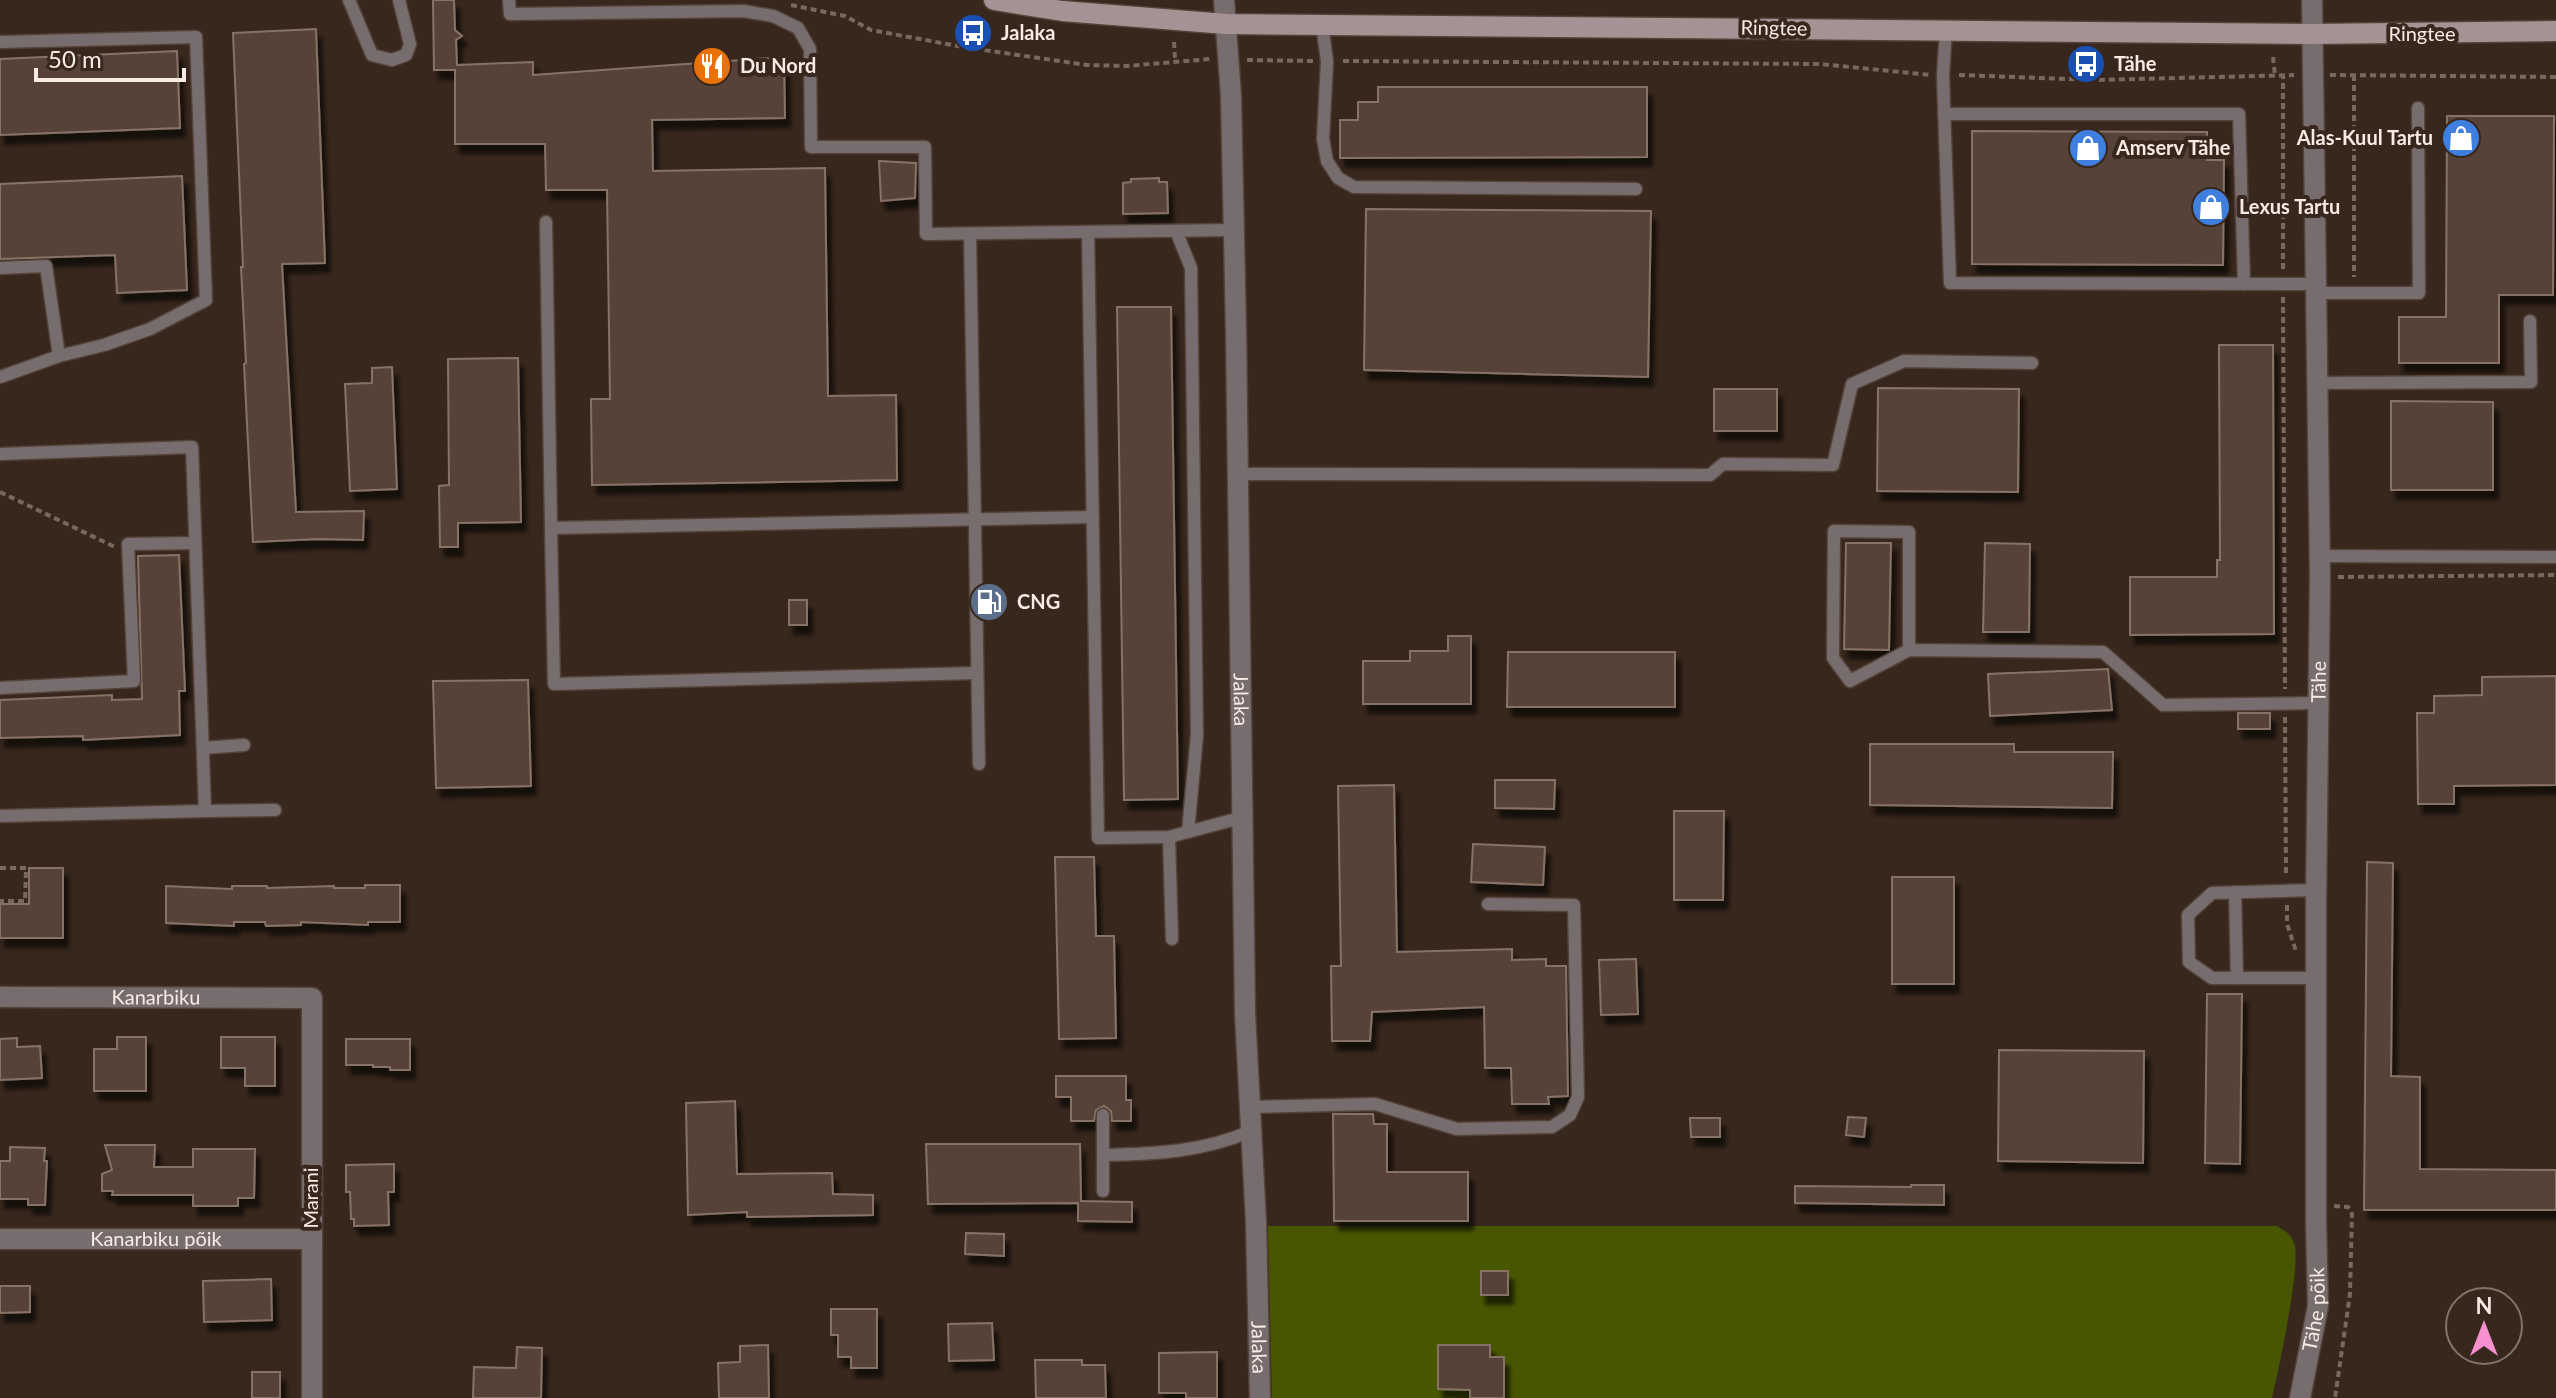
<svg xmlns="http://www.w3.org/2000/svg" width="2556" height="1398" font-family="Lato,sans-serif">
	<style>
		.green { fill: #495600 }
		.building { fill: #564338; stroke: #877366; stroke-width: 2; filter: url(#shadow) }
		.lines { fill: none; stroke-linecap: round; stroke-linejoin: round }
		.lane-casing { stroke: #524238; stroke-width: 15 }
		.street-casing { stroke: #524238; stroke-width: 23 }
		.secondary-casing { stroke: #524238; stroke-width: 23 }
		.path { stroke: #786960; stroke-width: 4; stroke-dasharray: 6 4; stroke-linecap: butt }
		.lane { stroke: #786d6e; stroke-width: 12 }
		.street { stroke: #786d6e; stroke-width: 20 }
		.secondary { stroke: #a49294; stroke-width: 20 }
		.labels { text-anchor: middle; stroke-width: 8; stroke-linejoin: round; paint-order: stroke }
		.street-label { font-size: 20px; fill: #f7ebe4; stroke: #37271c }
		.poi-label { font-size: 20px; font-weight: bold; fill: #f7ebe4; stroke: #37271c; text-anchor: start }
	</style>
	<defs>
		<filter id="shadow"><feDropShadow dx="5" dy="9" stdDeviation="2" flood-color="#0009"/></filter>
	</defs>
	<rect width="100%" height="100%" fill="#37271c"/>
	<path class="green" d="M1268,1226H2277C2285,1231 2291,1234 2294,1243C2302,1264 2278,1371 2272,1398H1272Z"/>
	<g class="building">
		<polygon points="433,0 454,0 455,30 462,36 456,40 457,65 533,62 533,75 784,57 785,118 652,120 653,171 825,168 828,396 896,395 897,480 592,485 591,399 610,399 607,190 546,190 545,144 455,144 455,70 434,70"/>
		<polygon points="316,29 325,263 282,264 296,512 364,511 363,540 319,539 253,542 244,364 246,363 241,267 243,267 233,33"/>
		<polygon points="177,51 180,128 0,135 0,59"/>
		<polygon points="1378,87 1647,87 1647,157 1340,158 1340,120 1358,120 1358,102 1378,102"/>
		<polygon points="2447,116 2554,116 2553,295 2499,295 2499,363 2399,363 2399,317 2446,317"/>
		<polygon points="1972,131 2207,132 2207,160 2224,160 2223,265 1972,264"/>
		<polygon points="879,161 916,163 915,198 881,201"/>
		<polygon points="182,176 187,290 117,293 115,255 0,259 0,184"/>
		<polygon points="1159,178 1159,182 1167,182 1168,213 1123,214 1123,183 1131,182 1131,179"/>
		<polygon points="1366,209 1651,211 1648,377 1364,370"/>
		<polygon points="1117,307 1171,307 1178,799 1124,800"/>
		<polygon points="2219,345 2273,345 2274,634 2130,635 2130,577 2217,577 2217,560 2220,560"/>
		<polygon points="518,358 521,522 458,523 458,547 440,547 439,486 449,485 448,359"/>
		<polygon points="392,367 397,489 350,491 345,384 372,383 372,368"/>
		<polygon points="1878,388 2019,389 2018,492 1877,491"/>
		<rect x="1714" y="389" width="63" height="42"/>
		<polygon points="2391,401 2493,402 2493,490 2391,490"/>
		<polygon points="1846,543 1891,543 1889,650 1844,649"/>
		<polygon points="1985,543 2030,544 2029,632 1983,632"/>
		<polygon points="179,555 185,691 179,691 180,735 83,740 83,736 0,738 0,700 112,695 112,700 142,699 138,556"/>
		<rect x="789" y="600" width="18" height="25"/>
		<polygon points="1448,636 1471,636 1471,704 1363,704 1363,661 1410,661 1410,651 1448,651"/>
		<polygon points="1508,652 1675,652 1675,707 1507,707"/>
		<polygon points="2108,669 2112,710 1990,716 1988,674"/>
		<polygon points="2556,676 2556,785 2454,786 2454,804 2418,804 2417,713 2434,713 2434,696 2482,695 2482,677"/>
		<polygon points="528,680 531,786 436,788 433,681"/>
		<rect x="2238" y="713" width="32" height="16"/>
		<polygon points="1870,744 2014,744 2014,752 2113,752 2112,808 1870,805"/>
		<polygon points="1495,780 1555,780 1554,809 1495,808"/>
		<polygon points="1394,785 1397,952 1512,949 1512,960 1546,959 1546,966 1566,966 1568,1096 1548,1097 1549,1104 1512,1104 1511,1068 1485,1068 1484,1007 1372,1012 1370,1041 1332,1041 1331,966 1341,966 1338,786"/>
		<polygon points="1674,811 1724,811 1723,900 1674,900"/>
		<polygon points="1473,844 1545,847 1543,885 1471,882"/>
		<polygon points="1055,857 1094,857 1096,936 1114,936 1116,1038 1059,1039"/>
		<polygon points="2367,862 2393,863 2391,1076 2420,1077 2420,1169 2556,1170 2556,1210 2364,1210"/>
		<polygon points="29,868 63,868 63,938 0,938 0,904 29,904"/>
		<rect x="1892" y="877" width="62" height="107"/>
		<polygon points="365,885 400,885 400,922 368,922 368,925 301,922 301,925 266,926 265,922 234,922 234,926 166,923 166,886 232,889 232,886 267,886 267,888 334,886 334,888 365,888"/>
		<polygon points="1636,959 1638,1014 1601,1015 1599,960"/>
		<polygon points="2207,994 2242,994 2240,1164 2205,1163"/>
		<polygon points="117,1037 146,1037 146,1091 94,1091 94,1049 117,1049"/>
		<polygon points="221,1037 275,1037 275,1086 245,1086 245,1068 221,1068"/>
		<polygon points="17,1038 17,1047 40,1046 42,1078 0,1080 0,1039"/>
		<polygon points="346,1039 410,1039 410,1070 390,1070 390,1067 373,1067 373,1065 346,1065"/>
		<polygon points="1999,1050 2144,1051 2143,1163 1998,1161"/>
		<polygon points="1056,1076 1126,1076 1126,1100 1131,1100 1131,1121 1112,1121 1111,1111 1104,1106 1096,1110 1094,1121 1071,1121 1071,1097 1056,1097"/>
		<polygon points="735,1101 737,1174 832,1173 833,1194 873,1195 873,1215 747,1217 747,1212 688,1215 686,1103"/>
		<polygon points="1333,1114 1373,1114 1374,1124 1387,1124 1387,1172 1468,1172 1468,1221 1334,1221"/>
		<polygon points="1848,1117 1866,1118 1864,1137 1846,1135"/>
		<polygon points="1690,1118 1720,1118 1720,1137 1691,1137"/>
		<polygon points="926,1144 1080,1144 1081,1201 1132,1202 1132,1222 1078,1221 1078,1203 928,1204"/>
		<polygon points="105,1145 155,1145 154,1167 193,1167 193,1149 255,1149 254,1198 238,1198 238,1206 193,1206 193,1195 112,1195 113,1191 102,1191 102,1174 112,1170"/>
		<polygon points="10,1147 45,1148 44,1161 47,1161 45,1205 28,1205 28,1199 0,1199 0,1161 10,1161"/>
		<polygon points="394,1164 394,1192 388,1192 389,1225 354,1226 354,1219 351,1219 350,1192 346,1192 346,1165"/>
		<polygon points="1911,1185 1944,1185 1944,1205 1795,1203 1795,1186 1911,1187"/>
		<polygon points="966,1233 1004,1234 1004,1256 965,1254"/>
		<rect x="1481" y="1271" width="27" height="24"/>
		<polygon points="271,1279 272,1320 204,1322 203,1281"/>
		<polygon points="0,1286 30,1286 30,1312 0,1313"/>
		<polygon points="831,1309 877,1309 877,1368 851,1368 851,1357 838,1357 838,1335 831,1335"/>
		<polygon points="992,1323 994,1360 949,1361 948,1324"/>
		<polygon points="768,1345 769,1398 719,1398 718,1363 740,1362 740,1346"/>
		<polygon points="1438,1345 1490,1345 1490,1357 1504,1357 1504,1398 1470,1398 1470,1390 1438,1389"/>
		<polygon points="517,1347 542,1348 541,1398 473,1398 474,1367 516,1368"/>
		<polygon points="1217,1352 1217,1398 1186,1398 1186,1393 1159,1393 1159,1353"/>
		<polygon points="1035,1360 1082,1360 1082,1365 1105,1365 1106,1398 1036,1398"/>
		<rect x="252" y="1372" width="28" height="26"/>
	</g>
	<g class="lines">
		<g class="lane-casing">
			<g id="lane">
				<polyline points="349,0 372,55 392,60 406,55 410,44 399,0"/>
				<polyline points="509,0 510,14 743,11 773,16 798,28 810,49 811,147 925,147 926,234 1234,230"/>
				<polyline points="1322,24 1327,61 1323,139 1327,161 1338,178 1354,187 1636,189"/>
				<polyline points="1946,30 1943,75 1950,283 2315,284"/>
				<polyline points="0,42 196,37 206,300 150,329 104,345 59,356 0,377"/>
				<polyline points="1944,114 2239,114 2244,284"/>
				<polyline points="546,222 551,528 1093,517"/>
				<polyline points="1176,231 1191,268 1197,735 1188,832"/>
				<polyline points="1088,232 1098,838 1169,837 1240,818"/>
				<polyline points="970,234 979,764"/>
				<polyline points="0,268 46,266 59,356"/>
				<polyline points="2315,293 2419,293 2418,108"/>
				<polyline points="2316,383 2531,382 2530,321"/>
				<polyline points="0,454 192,447 205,811 0,816"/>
				<polyline points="1238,474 1710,475 1723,464 1833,465 1852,384 1904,361 2032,363"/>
				<polyline points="551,528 554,684 977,673"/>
				<polyline points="2319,556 2556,557"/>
				<polyline points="1909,650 1850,681 1833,658 1834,531 1909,532 1909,650 2103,652 2163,705 2318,703"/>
				<polyline points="0,688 134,681 128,544 195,543"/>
				<polyline points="203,748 244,745"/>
				<polyline points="205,811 275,810"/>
				<polyline points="1169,837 1172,939"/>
				<polyline points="2235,892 2237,978"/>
				<polyline points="2316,978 2212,978 2189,962 2188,915 2212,893 2316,890"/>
				<polyline points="1250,1107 1375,1104 1457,1129 1552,1127 1570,1115 1578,1097 1574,905 1488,904"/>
				<path d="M1103,1115V1155C1155,1154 1203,1152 1251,1131"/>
				<polyline points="1103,1155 1103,1191"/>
			</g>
		</g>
		<g class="street-casing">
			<g id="street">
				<path id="s1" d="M1224,0L1231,96L1236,332L1245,1013L1256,1222L1260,1398"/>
				<path id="s2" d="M0,997L312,998V1398"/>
				<path id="s3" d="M0,1239H311"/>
				<path id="s4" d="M2300,1398L2318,1306L2316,1222V899L2320,577L2312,0"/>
			</g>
		</g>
		<g class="secondary-casing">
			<polyline id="secondary" points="994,0 1062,11 1226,24 2311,34 2556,31"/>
		</g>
		<g class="path">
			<polyline points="791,5 845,16 871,30 963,47 1087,65 1127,66 1210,59"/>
			<polyline points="1174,42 1175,60"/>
			<polyline points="2273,57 2275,75"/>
			<polyline points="1247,60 1314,61"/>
			<polyline points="1343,61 1820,64 1930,75"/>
			<polyline points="1959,75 2094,80 2294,75"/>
			<polyline points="2330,75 2556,77"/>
			<polyline points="2354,75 2354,277"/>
			<polyline points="2283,269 2283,75"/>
			<polyline points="2283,297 2285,689"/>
			<polyline points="0,492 115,547"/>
			<polyline points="2338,577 2556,575"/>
			<polyline points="2285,717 2286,877"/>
			<polyline points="0,868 26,868 25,901 0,901"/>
			<polyline points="2287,905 2287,924 2296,951"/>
			<polyline points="2334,1206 2348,1207 2352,1214 2350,1294 2335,1398"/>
		</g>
		<use href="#lane" class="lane"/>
		<use href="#street" class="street"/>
		<use href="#secondary" class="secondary"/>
	</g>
	<defs>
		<g id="bus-disc" transform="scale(2)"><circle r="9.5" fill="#1a4fb4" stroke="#37271c"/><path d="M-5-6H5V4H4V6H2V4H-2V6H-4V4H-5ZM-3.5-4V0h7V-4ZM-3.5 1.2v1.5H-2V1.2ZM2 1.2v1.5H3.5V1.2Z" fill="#fff"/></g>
		<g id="restaurant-disc" transform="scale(2)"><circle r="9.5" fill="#e8710a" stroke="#37271c"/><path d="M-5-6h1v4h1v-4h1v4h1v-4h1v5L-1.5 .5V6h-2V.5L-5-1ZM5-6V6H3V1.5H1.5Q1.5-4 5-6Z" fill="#fff"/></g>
		<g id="shop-disc" transform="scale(2)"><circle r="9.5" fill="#3f7fe0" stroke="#37271c"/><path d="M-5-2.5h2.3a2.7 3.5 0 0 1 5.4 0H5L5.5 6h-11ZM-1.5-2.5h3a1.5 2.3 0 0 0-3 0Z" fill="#fff"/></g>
		<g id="fuel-disc" transform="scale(2)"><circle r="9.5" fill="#5c6f8a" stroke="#37271c"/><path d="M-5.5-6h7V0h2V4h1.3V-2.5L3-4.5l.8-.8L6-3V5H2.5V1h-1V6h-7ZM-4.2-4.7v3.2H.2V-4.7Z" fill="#fff"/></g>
	</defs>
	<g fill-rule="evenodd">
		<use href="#bus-disc" x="973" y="33"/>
		<use href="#bus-disc" x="2086" y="64"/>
		<use href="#restaurant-disc" x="712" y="66"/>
		<use href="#shop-disc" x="2461" y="138"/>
		<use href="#shop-disc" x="2088" y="148"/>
		<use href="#shop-disc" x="2211" y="207"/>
		<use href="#fuel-disc" x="989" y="602"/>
	</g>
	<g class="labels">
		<g class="street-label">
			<text transform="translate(1774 28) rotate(1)" y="7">Ringtee</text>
			<text x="2422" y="41">Ringtee</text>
			<text dy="7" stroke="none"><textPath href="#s4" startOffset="718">Tähe</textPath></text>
			<text dy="7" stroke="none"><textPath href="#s1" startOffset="700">Jalaka</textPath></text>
			<text dy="7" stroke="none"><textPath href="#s2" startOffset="156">Kanarbiku</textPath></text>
			<text transform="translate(311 1198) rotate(-90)" y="7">Marani</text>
			<text dy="7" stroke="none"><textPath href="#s3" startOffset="156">Kanarbiku põik</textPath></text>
			<text dy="7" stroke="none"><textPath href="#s4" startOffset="90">Tähe põik</textPath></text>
			<text dy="7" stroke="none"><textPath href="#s1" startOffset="1348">Jalaka</textPath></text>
		</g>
		<g class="poi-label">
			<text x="1001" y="40">Jalaka</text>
			<text x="2114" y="71">Tähe</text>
			<text x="740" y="73">Du Nord</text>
			<text x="2433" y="145" text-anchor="end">Alas-Kuul Tartu</text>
			<text x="2116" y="155">Amserv Tähe</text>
			<text x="2239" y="214">Lexus Tartu</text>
			<text x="1017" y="609">CNG</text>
		</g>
	</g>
	<g transform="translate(2484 1326)"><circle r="38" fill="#37271c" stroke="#84756c" stroke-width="2"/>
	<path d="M0-6L14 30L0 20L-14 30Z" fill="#f790ce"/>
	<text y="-12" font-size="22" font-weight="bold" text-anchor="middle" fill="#f7ebe4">N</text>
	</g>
	<path d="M36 68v12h148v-12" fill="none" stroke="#f7ebe4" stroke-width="4"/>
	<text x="48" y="68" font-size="24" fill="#f7ebe4" stroke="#37271c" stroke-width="6" paint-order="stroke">50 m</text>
</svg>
